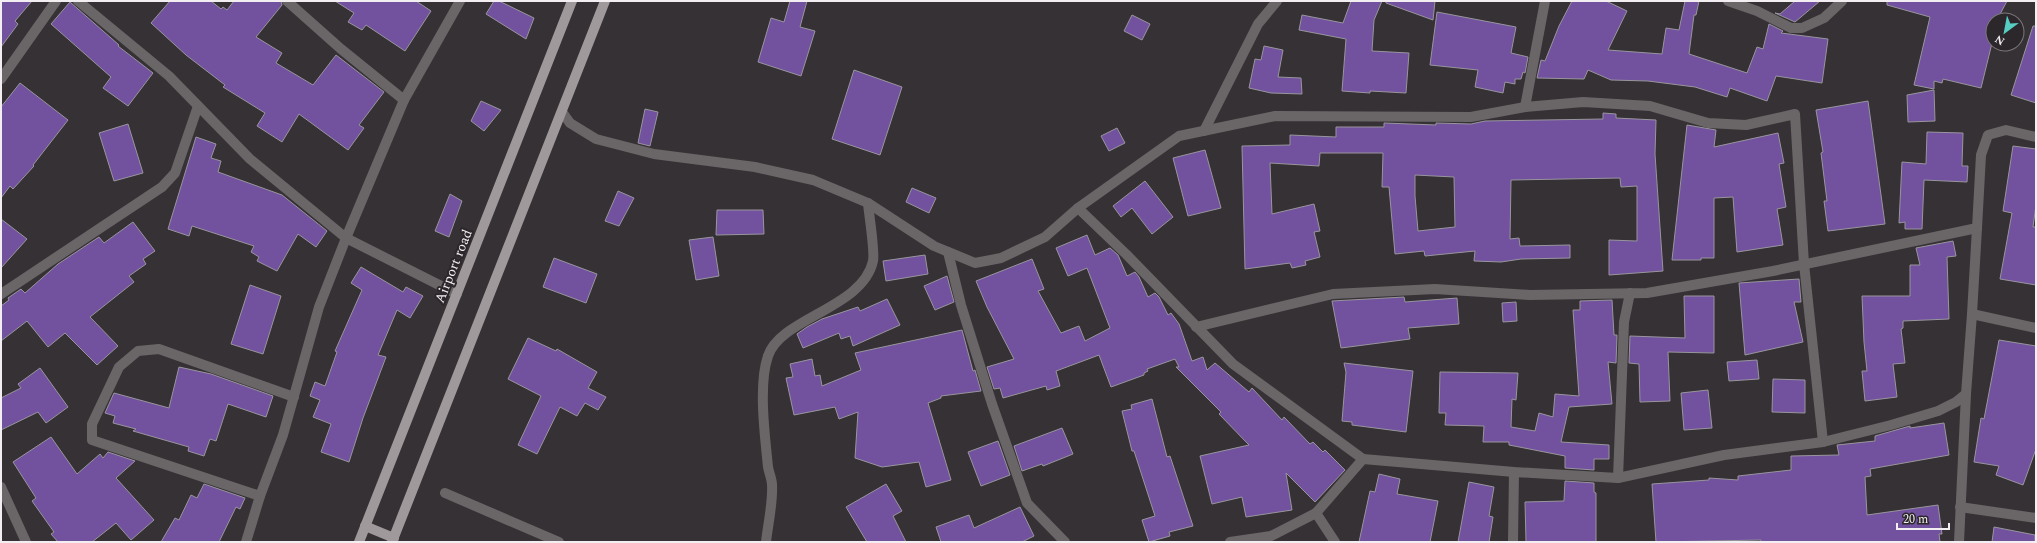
<svg xmlns="http://www.w3.org/2000/svg" width="2037" height="543" font-family="Spectral,serif">
	<style>
		.building { fill: #72519f; stroke: #98969d; fill-rule: evenodd }
		.lines { fill: none; stroke-linecap: round; stroke-linejoin: round }
		.minor { stroke: #6a6667; stroke-width: 10 }
		.major { stroke: #a0999b; stroke-width: 10 }
		.labels { text-anchor: middle; stroke-width: 4; stroke-linejoin: round; paint-order: stroke }
		.street-label { font-size: 14px; fill: #f2eef1; stroke: #2c272b }
	</style>
	<rect width="100%" height="100%" fill="#363135"/>
	<g class="building">
		<polygon points="1,1 32,1 15,21 18,24 1,47"/>
		<polygon points="170,1 211,1 221,9 223,7 227,10 234,1 281,1 282,5 256,37 282,53 276,63 313,85 336,55 384,92 359,125 364,128 348,150 299,114 282,142 257,126 265,113 223,87 225,85 186,55 151,23"/>
		<polygon points="335,1 416,1 431,11 405,51 366,25 362,30 348,22 354,13"/>
		<polygon points="494,1 499,1 534,18 526,39 486,14"/>
		<polygon points="790,1 807,1 800,27 815,31 801,76 758,62 771,18 784,22"/>
		<polygon points="1351,1 1382,1 1374,20 1372,51 1409,53 1406,93 1370,91 1370,93 1342,91 1346,39 1299,30 1302,15 1343,23"/>
		<polygon points="1386,1 1435,1 1433,20 1386,3"/>
		<polygon points="1572,1 1606,1 1627,11 1608,50 1662,54 1666,28 1679,30 1685,1 1699,1 1696,15 1694,15 1689,54 1747,73 1757,47 1763,49 1769,24 1783,31 1781,33 1828,39 1822,83 1776,76 1767,101 1730,88 1727,97 1695,87 1648,81 1611,80 1588,70 1584,79 1537,78 1541,60 1545,61 1559,26"/>
		<polygon points="1795,1 1820,1 1795,22 1775,13 1780,14"/>
		<polygon points="1887,1 2007,1 1997,20 1993,20 1993,39 1981,88 1943,79 1942,83 1934,81 1934,89 1914,85 1930,17 1887,5"/>
		<polygon points="70,2 119,45 118,46 153,73 128,106 103,88 111,77 51,24"/>
		<polygon points="1437,12 1516,27 1511,53 1528,57 1525,73 1523,72 1521,79 1515,79 1515,84 1505,82 1503,93 1475,87 1478,70 1430,65"/>
		<polygon points="1132,15 1150,24 1142,40 1124,31"/>
		<polygon points="2033,26 2036,26 2036,103 2011,95"/>
		<polygon points="1264,46 1283,50 1278,77 1301,78 1302,94 1271,93 1249,88 1255,59 1261,60"/>
		<polygon points="854,70 902,87 880,155 832,139"/>
		<polygon points="20,83 68,120 33,165 34,166 13,189 10,186 1,198 1,107"/>
		<polygon points="1934,90 1935,121 1908,122 1907,95"/>
		<polygon points="481,101 501,110 484,131 471,121"/>
		<polygon points="1868,101 1885,224 1828,231 1824,201 1827,201 1821,153 1823,152 1816,110"/>
		<polygon points="645,109 658,112 650,146 638,143"/>
		<path d="M1603,113L1616,114V118L1656,120L1655,154L1663,271L1609,275V240L1637,241V186L1621,187L1620,178L1511,180L1510,239L1519,238L1520,246L1570,245V258L1521,259L1501,262L1474,261L1475,251L1425,256L1424,251L1395,254L1389,187H1382L1383,153H1320L1319,166L1270,163L1272,214L1314,204L1320,231L1314,232L1320,257L1305,261L1306,265L1292,268L1290,263L1245,269L1242,146L1290,145V135L1336,137V127H1384V123L1436,125V123L1471,124L1485,121L1603,119ZM1415,175L1454,177L1455,227L1418,231L1415,196Z"/>
		<polygon points="128,124 143,173 114,181 99,133"/>
		<polygon points="1687,125 1716,130 1714,147 1778,133 1784,163 1779,164 1786,207 1777,209 1783,245 1737,252 1733,197 1714,198 1714,258 1701,258 1701,260 1672,260"/>
		<polygon points="1117,128 1125,143 1109,151 1101,136"/>
		<polygon points="1927,132 1963,133 1962,166 1968,166 1967,182 1924,180 1922,229 1905,229 1905,222 1899,223 1902,162 1926,164"/>
		<polygon points="196,137 216,144 211,158 221,161 218,172 282,195 327,231 316,247 298,234 277,271 257,261 259,257 251,252 254,246 192,226 189,236 168,229"/>
		<polygon points="2013,146 2036,149 2036,205 2033,227 2036,227 2036,285 2000,279 2012,213 2003,211"/>
		<polygon points="1205,150 1221,208 1188,216 1173,158"/>
		<polygon points="1145,181 1173,217 1152,234 1132,208 1121,217 1113,206"/>
		<polygon points="912,188 936,198 929,213 906,202"/>
		<polygon points="618,191 634,198 619,226 605,221"/>
		<polygon points="450,194 462,201 449,237 435,231"/>
		<polygon points="717,210 763,210 764,234 716,235"/>
		<polygon points="1,219 27,239 1,268"/>
		<polygon points="133,222 155,251 143,259 146,264 129,276 134,282 90,317 118,346 97,365 65,333 48,347 27,321 1,341 1,306 9,300 8,298 21,289 25,293 58,264 99,237 104,243"/>
		<polygon points="1087,235 1095,255 1110,248 1118,255 1127,276 1135,272 1139,277 1148,297 1155,293 1159,297 1168,315 1171,313 1179,324 1192,361 1203,357 1207,370 1215,363 1249,392 1252,388 1282,420 1284,417 1310,444 1313,442 1323,452 1325,450 1345,470 1315,502 1286,473 1292,510 1246,517 1242,497 1212,504 1200,456 1249,445 1219,414 1221,412 1176,367 1179,367 1175,359 1147,369 1148,371 1144,373 1144,375 1111,387 1099,355 1056,371 1060,386 1047,390 1046,386 1003,398 1000,388 994,389 987,367 1014,359 987,307 976,281 1032,259 1044,289 1038,291 1061,333 1079,326 1085,341 1110,328 1087,268 1068,276 1056,248"/>
		<polygon points="713,237 719,276 696,280 689,240"/>
		<polygon points="1953,241 1956,256 1947,257 1949,319 1903,321 1903,328 1901,329 1905,363 1893,364 1897,397 1865,401 1862,371 1867,371 1864,342 1862,296 1910,296 1910,265 1920,265 1916,248"/>
		<polygon points="925,255 928,274 886,281 883,261"/>
		<polygon points="554,258 597,274 586,303 543,287"/>
		<polygon points="361,267 403,292 406,287 423,296 410,318 397,310 378,355 386,357 363,418 349,462 321,452 331,424 313,417 320,400 310,396 315,382 325,386 337,352 335,351 362,290 351,283"/>
		<polygon points="947,276 954,302 935,310 924,286"/>
		<polygon points="1799,279 1801,302 1794,302 1803,342 1745,355 1739,283"/>
		<polygon points="250,285 281,296 263,354 231,344"/>
		<polygon points="1684,296 1714,296 1714,353 1668,352 1670,401 1640,402 1639,364 1629,363 1630,336 1685,338"/>
		<polygon points="1404,297 1405,302 1457,298 1459,324 1408,328 1410,339 1341,348 1332,301"/>
		<polygon points="887,299 900,325 853,346 850,336 841,339 839,333 803,348 797,334 807,327 822,319 858,307 860,311"/>
		<polygon points="1612,300 1614,335 1617,335 1616,363 1608,362 1612,404 1569,407 1561,442 1609,445 1609,459 1594,459 1594,470 1565,468 1565,456 1509,445 1509,442 1483,442 1484,426 1445,425 1446,413 1439,413 1440,372 1518,373 1516,400 1512,399 1511,427 1535,431 1539,413 1553,417 1555,394 1579,396 1573,310 1580,310 1580,301"/>
		<polygon points="1516,302 1517,321 1503,322 1502,303"/>
		<polygon points="962,330 973,371 975,370 981,391 941,396 941,398 928,403 951,480 926,487 919,462 882,467 855,458 858,412 839,419 835,407 794,415 786,378 793,377 790,364 812,359 815,376 820,375 822,386 861,370 855,353"/>
		<polygon points="528,338 556,351 557,349 597,372 588,388 606,397 598,410 585,403 577,416 560,407 537,454 518,445 541,396 508,379"/>
		<polygon points="1999,340 2036,346 2036,449 2023,485 1996,475 1999,466 1974,462 1981,418 1984,419"/>
		<polygon points="1757,360 1759,379 1729,381 1727,362"/>
		<polygon points="1344,363 1413,371 1406,432 1352,425 1352,422 1342,421 1346,372"/>
		<polygon points="179,367 211,374 273,396 266,417 228,404 216,441 210,439 204,456 188,451 189,447 133,431 136,429 113,423 115,416 105,413 114,393 169,408"/>
		<polygon points="40,368 68,407 46,423 38,412 1,430 1,398 21,388 18,384"/>
		<polygon points="1773,379 1805,380 1805,413 1772,412"/>
		<polygon points="1708,390 1712,428 1684,430 1681,393"/>
		<polygon points="1152,399 1167,457 1170,456 1193,526 1169,532 1170,536 1149,542 1142,520 1155,516 1134,451 1132,451 1122,411 1132,409 1131,405"/>
		<polygon points="1944,423 1949,455 1870,469 1871,476 1865,477 1867,515 1938,505 1942,534 1939,534 1940,542 1761,542 1761,540 1656,542 1652,484 1709,480 1709,478 1738,480 1738,476 1791,470 1791,456 1839,455 1837,445 1875,441 1875,436 1910,426 1910,428"/>
		<polygon points="1062,428 1073,454 1043,466 1042,464 1022,471 1014,446"/>
		<polygon points="51,437 77,474 100,454 103,458 108,452 135,461 116,478 154,520 131,540 116,523 92,542 58,542 51,534 54,532 32,501 36,498 13,462"/>
		<polygon points="998,441 1010,475 981,486 968,452"/>
		<polygon points="1379,474 1400,479 1397,494 1438,501 1430,542 1359,542 1370,491 1375,492"/>
		<polygon points="1565,481 1594,483 1594,492 1596,493 1596,542 1526,542 1525,502 1564,501"/>
		<polygon points="1469,482 1494,487 1489,516 1493,517 1489,542 1458,542"/>
		<polygon points="204,484 245,498 240,509 236,507 219,542 161,542 175,518 179,520 191,495 197,498"/>
		<polygon points="886,484 902,511 893,516 906,542 867,542 846,507"/>
		<polygon points="1020,507 1034,536 1022,542 941,542 936,527 969,515 974,528"/>
		<polygon points="1994,527 2035,535 2035,542 1992,542"/>
	</g>
	<g class="lines">
		<g class="minor">
			<polyline points="78,1 169,76 250,159 346,238 457,294"/>
			<polyline points="287,1 341,49 404,100"/>
			<polyline points="1728,1 1757,11 1791,28 1802,28 1824,18 1842,1"/>
			<polyline points="1,79 56,1"/>
			<polyline points="1525,107 1545,1"/>
			<polyline points="562,112 570,123 596,139 654,154 755,167 813,180 868,203 934,246 975,263 1001,258 1045,237 1078,208 1179,136 1275,116 1471,117 1525,107 1583,102 1650,106 1708,123 1746,125 1795,114 1804,264 1823,442"/>
			<polyline points="1204,131 1258,24 1277,1"/>
			<polyline points="1078,208 1126,254 1233,364 1363,459"/>
			<polyline points="948,252 961,305 992,404 1027,503 1065,542"/>
			<polyline points="1,294 162,187 175,173 198,106"/>
			<polyline points="1972,314 1977,228"/>
			<polyline points="1196,327 1333,294 1435,289 1530,295 1647,293 1773,271 1977,228 1981,155 1988,135 2006,130 2036,137"/>
			<polyline points="1618,478 1624,322 1630,293"/>
			<polyline points="1,487 26,542"/>
			<polyline points="445,493 559,542"/>
			<polyline points="260,496 92,440 92,424 119,367 138,351 159,349 294,397"/>
			<polyline points="1960,507 2036,518"/>
			<polyline points="1316,513 1335,542"/>
			<polyline points="246,542 260,496 283,435 319,307 346,238 404,100 460,1"/>
			<path d="M766,542C768,524 773,503 772,485C772,479 769,473 768,467C765,436 758,385 768,356C780,318 863,308 873,261C875,251 869,215 868,203"/>
			<polyline points="1230,542 1271,536 1316,513 1363,459 1514,472 1618,478 1724,455 1823,442 1891,425 1938,411 1956,402 1966,394 1972,314 2036,328"/>
			<polyline points="1513,542 1514,472"/>
			<polyline points="1959,542 1966,394"/>
		</g>
		<g class="major">
			<polyline points="365,526 394,538"/>
			<polyline points="359,542 572,1"/>
			<polyline points="392,542 605,1"/>
		</g>
	</g>
	<g class="labels">
		<g class="street-label">
			<text transform="translate(453 266) rotate(-68)" y="5">Airport road</text>
		</g>
	</g>
	<rect width="2037" height="543" fill="none" stroke="#f2eef1" stroke-width="4"/>
	<g transform="translate(2005 32) rotate(212)"><circle r="19" fill="#2c272b" stroke="#7b777a"/>
	<path d="M0-3L7 15L0 10L-7 15Z" fill="#57cec2"/>
	<text y="-6" font-size="11" font-weight="bold" text-anchor="middle" fill="#f2eef1">N</text>
	</g>
	<path d="M1897 523v6h52v-6" fill="none" stroke="#f2eef1" stroke-width="2"/>
	<text x="1903" y="523" font-size="12" fill="#f2eef1" stroke="#2c272b" stroke-width="3" paint-order="stroke">20 m</text>
</svg>
